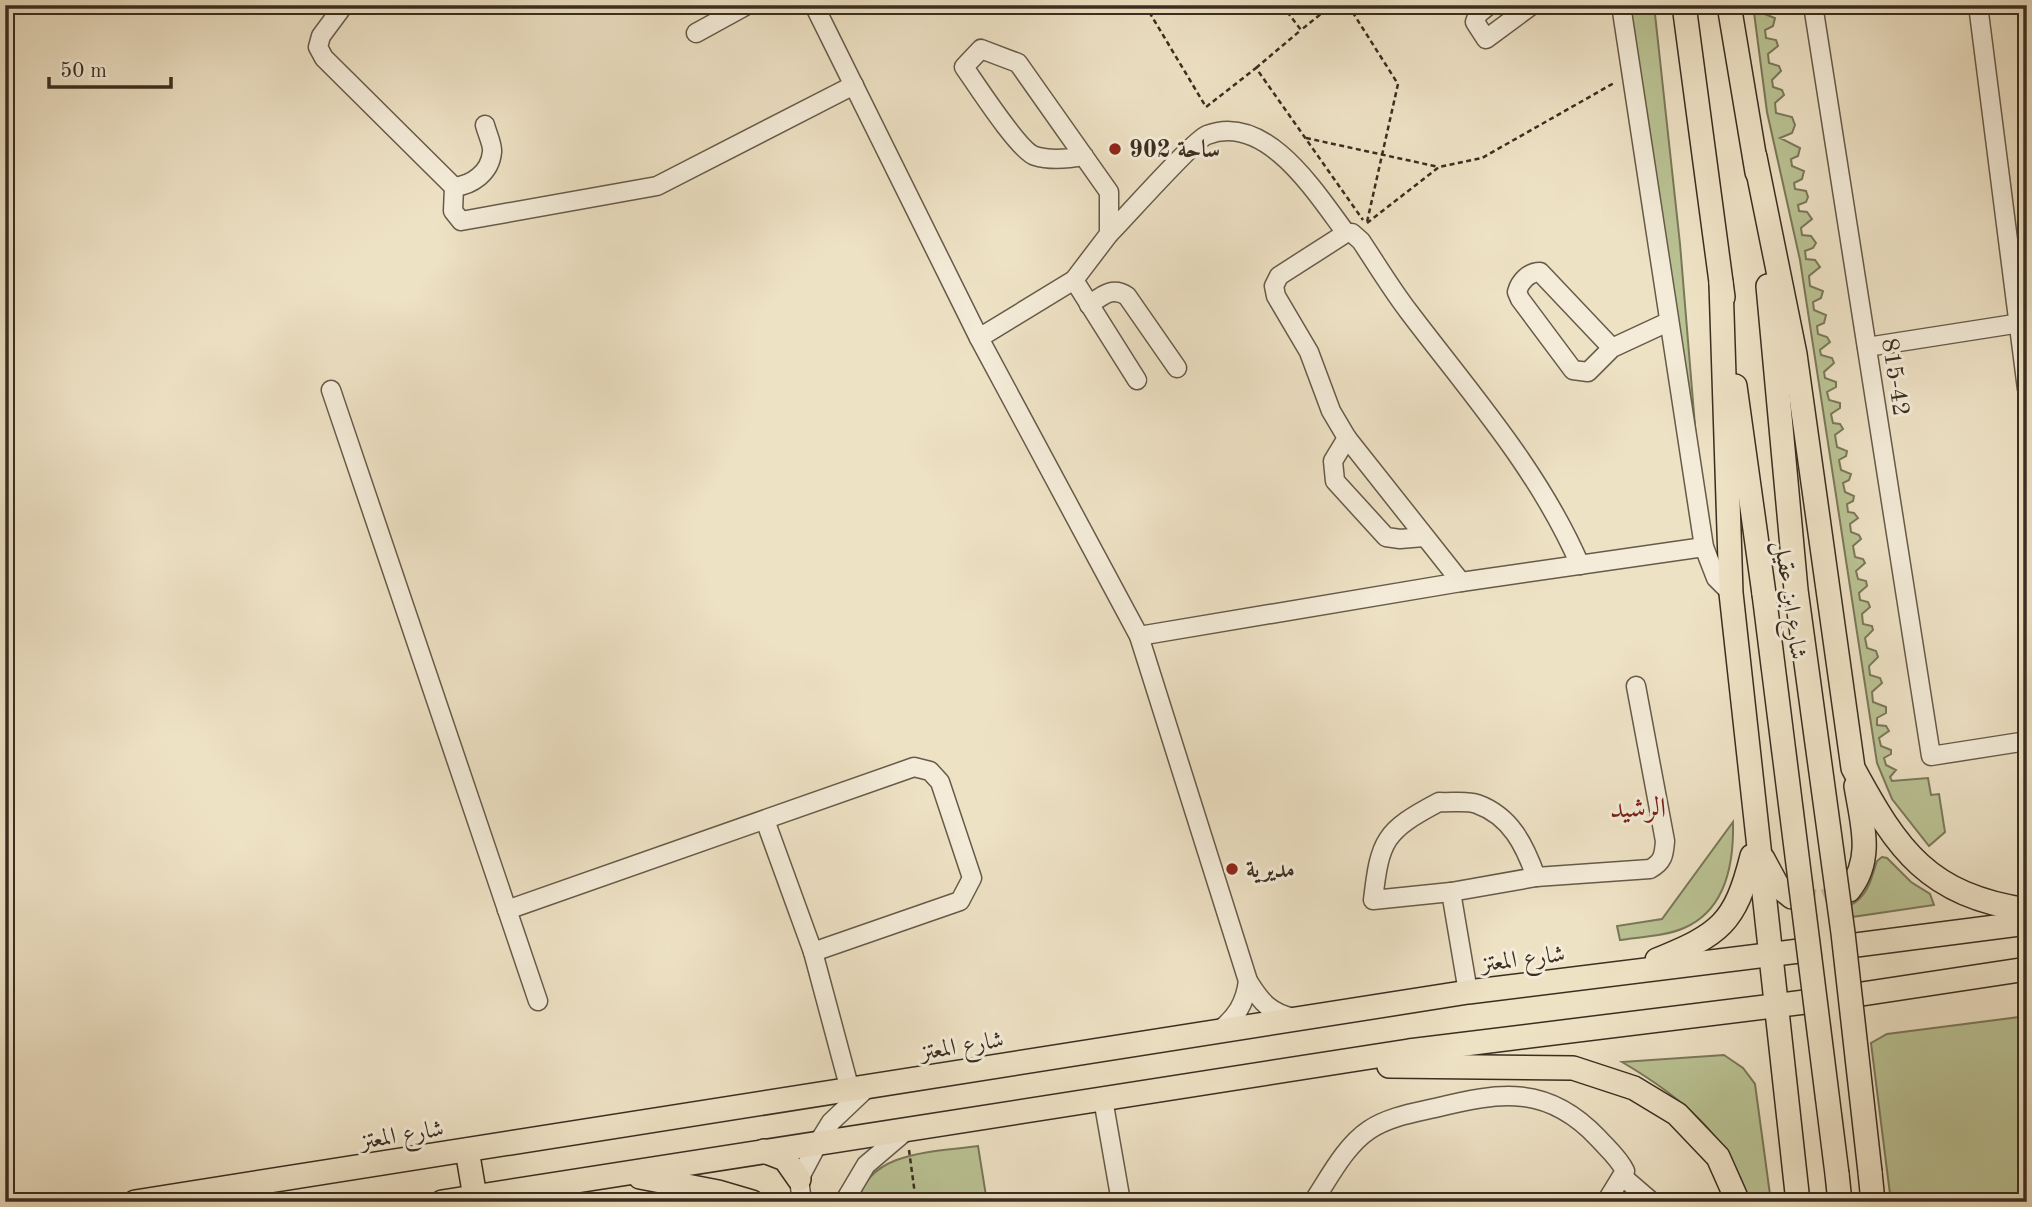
<svg xmlns="http://www.w3.org/2000/svg" width="2032" height="1207" font-family="'Old Standard TT',Amiri,serif">
	<style>
		.green { fill: #bac394; stroke: #7a785a; stroke-width: 2 }
		.lines { fill: none; stroke-linecap: round; stroke-linejoin: round }
		.major-tunnel { stroke: #cabea4; stroke-width: 23; stroke-dasharray: 23 11; stroke-linecap: butt }
		.minor-casing { stroke: #665b49; stroke-width: 21 }
		.major-casing { stroke: #392e20; stroke-width: 26 }
		.path { stroke: #392e20; stroke-width: 2.5; stroke-dasharray: 5 3.5; stroke-linecap: butt }
		.minor { stroke: #f4ecd9; stroke-width: 18 }
		.major { stroke: #eee2c5; stroke-width: 23 }
		.major-bridge-casing { stroke: #392e20; stroke-width: 26; stroke-linecap: butt }
		.major-bridge { stroke: #eee2c5; stroke-width: 23 }
		.poi-dot { fill: #8f2418; stroke: #f4ecd9; stroke-width: 2.5 }
		.labels { text-anchor: middle; stroke-width: 6; stroke-linejoin: round; paint-order: stroke }
		.poi-label { font-size: 24px; font-weight: bold; fill: #392e20; stroke: #f4ecd9; text-anchor: start }
		.street-label { font-size: 24px; fill: #392e20; stroke: #f4ecd9 }
		.quarter-label { font-size: 28px; fill: #7a1f14; stroke: #f4ecd9 }
	</style>
	<rect width="100%" height="100%" fill="#eee2c5"/>
	<filter id="stains"><feTurbulence type="fractalNoise" baseFrequency=".00286" numOctaves="4"/><feColorMatrix values="0 0 0 0 .2 0 0 0 0 .09 0 0 0 0 .02 0 0 0 .5 -.17"/></filter>
	<radialGradient id="worn" r=".72"><stop offset=".6" stop-color="#630" stop-opacity="0"/><stop offset="1" stop-color="#630" stop-opacity=".3"/></radialGradient>
	<g class="green">
		<polygon points="1629,5 1654,5 1680,244 1696,438"/>
		<polygon points="1753,5 1763,5 1762,13 1775,18 1773,26 1765,30 1766,38 1776,40 1778,46 1768,54 1769,63 1779,66 1781,71 1772,80 1773,87 1782,90 1784,95 1775,103 1776,113 1792,117 1795,125 1792,133 1780,138 1800,148 1798,156 1791,159 1792,166 1804,171 1802,179 1794,183 1795,189 1806,191 1808,197 1806,202 1798,205 1799,211 1807,212 1812,219 1801,228 1802,235 1811,236 1816,243 1813,248 1805,251 1806,259 1815,260 1820,267 1809,276 1810,286 1823,291 1821,298 1813,302 1814,310 1826,315 1824,323 1817,326 1818,334 1827,337 1830,342 1820,350 1821,355 1832,358 1834,363 1824,372 1825,378 1836,382 1836,387 1827,392 1829,400 1840,403 1840,408 1831,414 1833,423 1840,424 1843,429 1835,435 1837,447 1847,451 1846,456 1839,460 1841,470 1851,474 1849,480 1843,483 1845,492 1854,496 1853,501 1847,504 1848,512 1854,513 1858,518 1850,524 1851,532 1859,535 1861,539 1853,546 1855,557 1863,559 1865,563 1856,571 1858,579 1866,581 1867,586 1859,593 1860,600 1868,602 1870,607 1862,614 1863,624 1872,626 1873,630 1865,638 1867,648 1876,651 1878,657 1869,666 1870,675 1880,678 1882,683 1872,692 1873,702 1886,707 1886,713 1877,718 1877,725 1886,726 1889,731 1879,738 1881,746 1891,750 1891,754 1884,758 1886,765 1896,770 1890,777 1892,781 1928,778 1931,795 1939,794 1945,832 1929,846 1892,799 1877,763 1800,260 1767,112"/>
		<path d="M1733,822C1734,862 1726,910 1684,928C1666,936 1640,937 1620,940L1617,926L1662,919Z"/>
		<path d="M1882,857L1887,858L1911,882L1930,894L1934,905L1852,917L1851,905C1869,894 1871,879 1877,861Z"/>
		<polygon points="2027,1016 2027,1202 1891,1202 1871,1043 1887,1034"/>
		<path d="M1724,1055L1743,1068L1755,1084L1771,1202H1749C1730,1135 1678,1095 1622,1062Z"/>
		<path d="M978,1146L987,1202H858C868,1150 937,1152 978,1146Z"/>
	</g>
	<g class="lines">
		<g class="major-tunnel">
			<polyline points="1792,897 1822,902 1849,890"/>
			<polyline points="1799,951 1856,945"/>
			<polyline points="1805,1002 1862,994"/>
		</g>
		<g class="minor-casing">
			<g id="minor">
				<path d="M344,5L321,36L318,47L324,58L454,187C472,185 490,173 492,152C493,145 487,133 485,125"/>
				<path d="M814,5L979,338L1139,636L1248,981C1261,1002 1270,1013 1294,1018"/>
				<polyline points="1489,5 1478,14 1475,22 1486,39 1532,5"/>
				<polyline points="1621,5 1704,547 1716,578 1731,593"/>
				<polyline points="1813,5 1931,756 2027,741"/>
				<polyline points="1978,5 2027,389"/>
				<polyline points="696,33 747,5"/>
				<polyline points="454,187 453,211 461,221 657,186 854,85"/>
				<path d="M1109,234C1125,218 1194,140 1207,135C1266,112 1316,193 1346,233"/>
				<polyline points="1074,280 1137,380"/>
				<path d="M1089,305C1102,296 1112,286 1127,296L1177,368"/>
				<path d="M979,338L1074,280L1109,234V192L1018,63L981,49L964,67C976,84 1019,151 1035,156C1051,161 1068,159 1084,156"/>
				<polyline points="1867,347 2027,322"/>
				<path d="M1612,348L1588,372L1573,370L1520,299L1517,292C1520,281 1529,272 1540,272L1612,348L1668,322"/>
				<polyline points="331,390 538,1001"/>
				<polyline points="1347,438 1333,461 1335,481 1386,537 1400,539 1424,537"/>
				<path d="M1461,582L1347,438L1331,411L1309,352L1276,296L1274,286L1279,276L1346,233H1352L1361,241C1377,265 1392,290 1409,312C1471,394 1539,470 1580,565"/>
				<polyline points="1139,636 1461,582 1704,547"/>
				<path d="M1439,802C1450,803 1467,800 1477,804C1511,816 1525,846 1536,877L1451,892L1373,900C1380,840 1384,831 1439,802Z"/>
				<polyline points="765,820 813,952 850,1090"/>
				<path d="M1536,877L1650,869C1663,862 1664,855 1665,841L1636,686"/>
				<polyline points="1451,892 1468,992"/>
				<polyline points="507,910 914,767 930,771 940,782 972,878 960,901 813,952"/>
				<path d="M1219,1031C1236,1017 1245,1004 1248,981"/>
				<polyline points="1103,1099 1121,1202"/>
				<polyline points="1623,1177 1652,1202"/>
				<polyline points="802,1202 799,1179 818,1143 831,1122 869,1086"/>
				<polyline points="844,1202 866,1165 907,1130"/>
				<path d="M1313,1202C1329,1178 1345,1146 1369,1130C1388,1117 1413,1113 1435,1108C1500,1092 1547,1084 1598,1138C1607,1148 1619,1158 1625,1171L1606,1202"/>
			</g>
		</g>
		<g class="major-casing">
			<g id="major">
				<polyline points="1684,5 1723,297"/>
				<polyline points="1729,5 1757,172"/>
				<path d="M1755,157L1795,354L1853,768C1898,851 1928,895 2027,910"/>
				<polyline points="1721,283 1731,593 1798,1202"/>
				<polyline points="1768,286 1796,590"/>
				<polyline points="1735,386 1764,594"/>
				<polyline points="1763,859 1777,885 1792,897"/>
				<path d="M1849,890C1874,859 1862,823 1856,786"/>
				<polyline points="1856,945 2027,923"/>
				<path d="M1657,960C1720,934 1735,924 1752,856"/>
				<polyline points="1862,994 2027,969"/>
				<polyline points="1389,1066 1573,1068 1634,1088 1677,1114 1718,1157 1738,1202"/>
				<polyline points="467,1150 475,1197"/>
				<polyline points="764,1151 785,1159 799,1179"/>
				<polyline points="1870,1172 1873,1202"/>
				<polyline points="1837,1174 1840,1202"/>
				<polyline points="640,1177 718,1192 752,1202"/>
				<polyline points="135,1202 1468,992 1799,951"/>
				<polyline points="442,1202 1409,1051 1805,1002"/>
			</g>
		</g>
		<g class="path">
			<polyline points="1145,5 1206,107 1256,68 1363,220"/>
			<polyline points="1282,5 1301,30 1332,5"/>
			<polyline points="1348,5 1398,84 1367,222"/>
			<polyline points="1256,68 1301,30"/>
			<polyline points="1306,138 1439,167"/>
			<polyline points="1367,223 1439,167 1482,158 1614,83"/>
			<polyline points="909,1150 916,1202"/>
		</g>
		<use href="#minor" class="minor"/>
		<use href="#major" class="major"/>
		<g class="major-bridge-casing">
			<g id="major-bridge">
				<polyline points="1796,590 1843,933 1870,1172"/>
				<polyline points="1764,594 1837,1174"/>
			</g>
		</g>
		<use href="#major-bridge" class="major-bridge"/>
	</g>
	<g class="poi-dot">
		<circle cx="1115" cy="149" r="7"/>
		<circle cx="1232" cy="869" r="7"/>
	</g>
	<g class="labels">
		<g class="poi-label">
			<text x="1129" y="157">ساحة 902</text>
			<text x="1246" y="877">مديرية</text>
		</g>
		<g class="street-label">
			<text transform="translate(1896 377) rotate(81)" y="8">815-42</text>
			<text transform="translate(1791 600) rotate(82)" y="8">شارع ابن عقيل</text>
			<text transform="translate(1523 958) rotate(-7)" y="8">شارع المعتز</text>
			<text transform="translate(962 1045) rotate(-9)" y="8">شارع المعتز</text>
			<text transform="translate(402 1134) rotate(-9)" y="8">شارع المعتز</text>
		</g>
		<g class="quarter-label">
			<text x="1638" y="817">الرشيد</text>
		</g>
	</g>
	<rect width="2032" height="1207" fill="none" stroke="#eee2c5" stroke-width="28"/>
	<rect x="7" y="7" width="2018" height="1193" fill="none" stroke="#392e20" stroke-width="3.5"/>
	<rect x="14" y="14" width="2004" height="1179" fill="none" stroke="#392e20" stroke-width="2"/>
	<path d="M49 77v10h122v-10" fill="none" stroke="#392e20" stroke-width="3.5"/>
	<text x="60" y="77" font-size="21" fill="#392e20" stroke="#f4ecd9" stroke-width="5" paint-order="stroke">50 m</text>
	<rect width="100%" height="100%" filter="url(#stains)"/>
	<rect width="100%" height="100%" fill="url(#worn)"/>
</svg>
